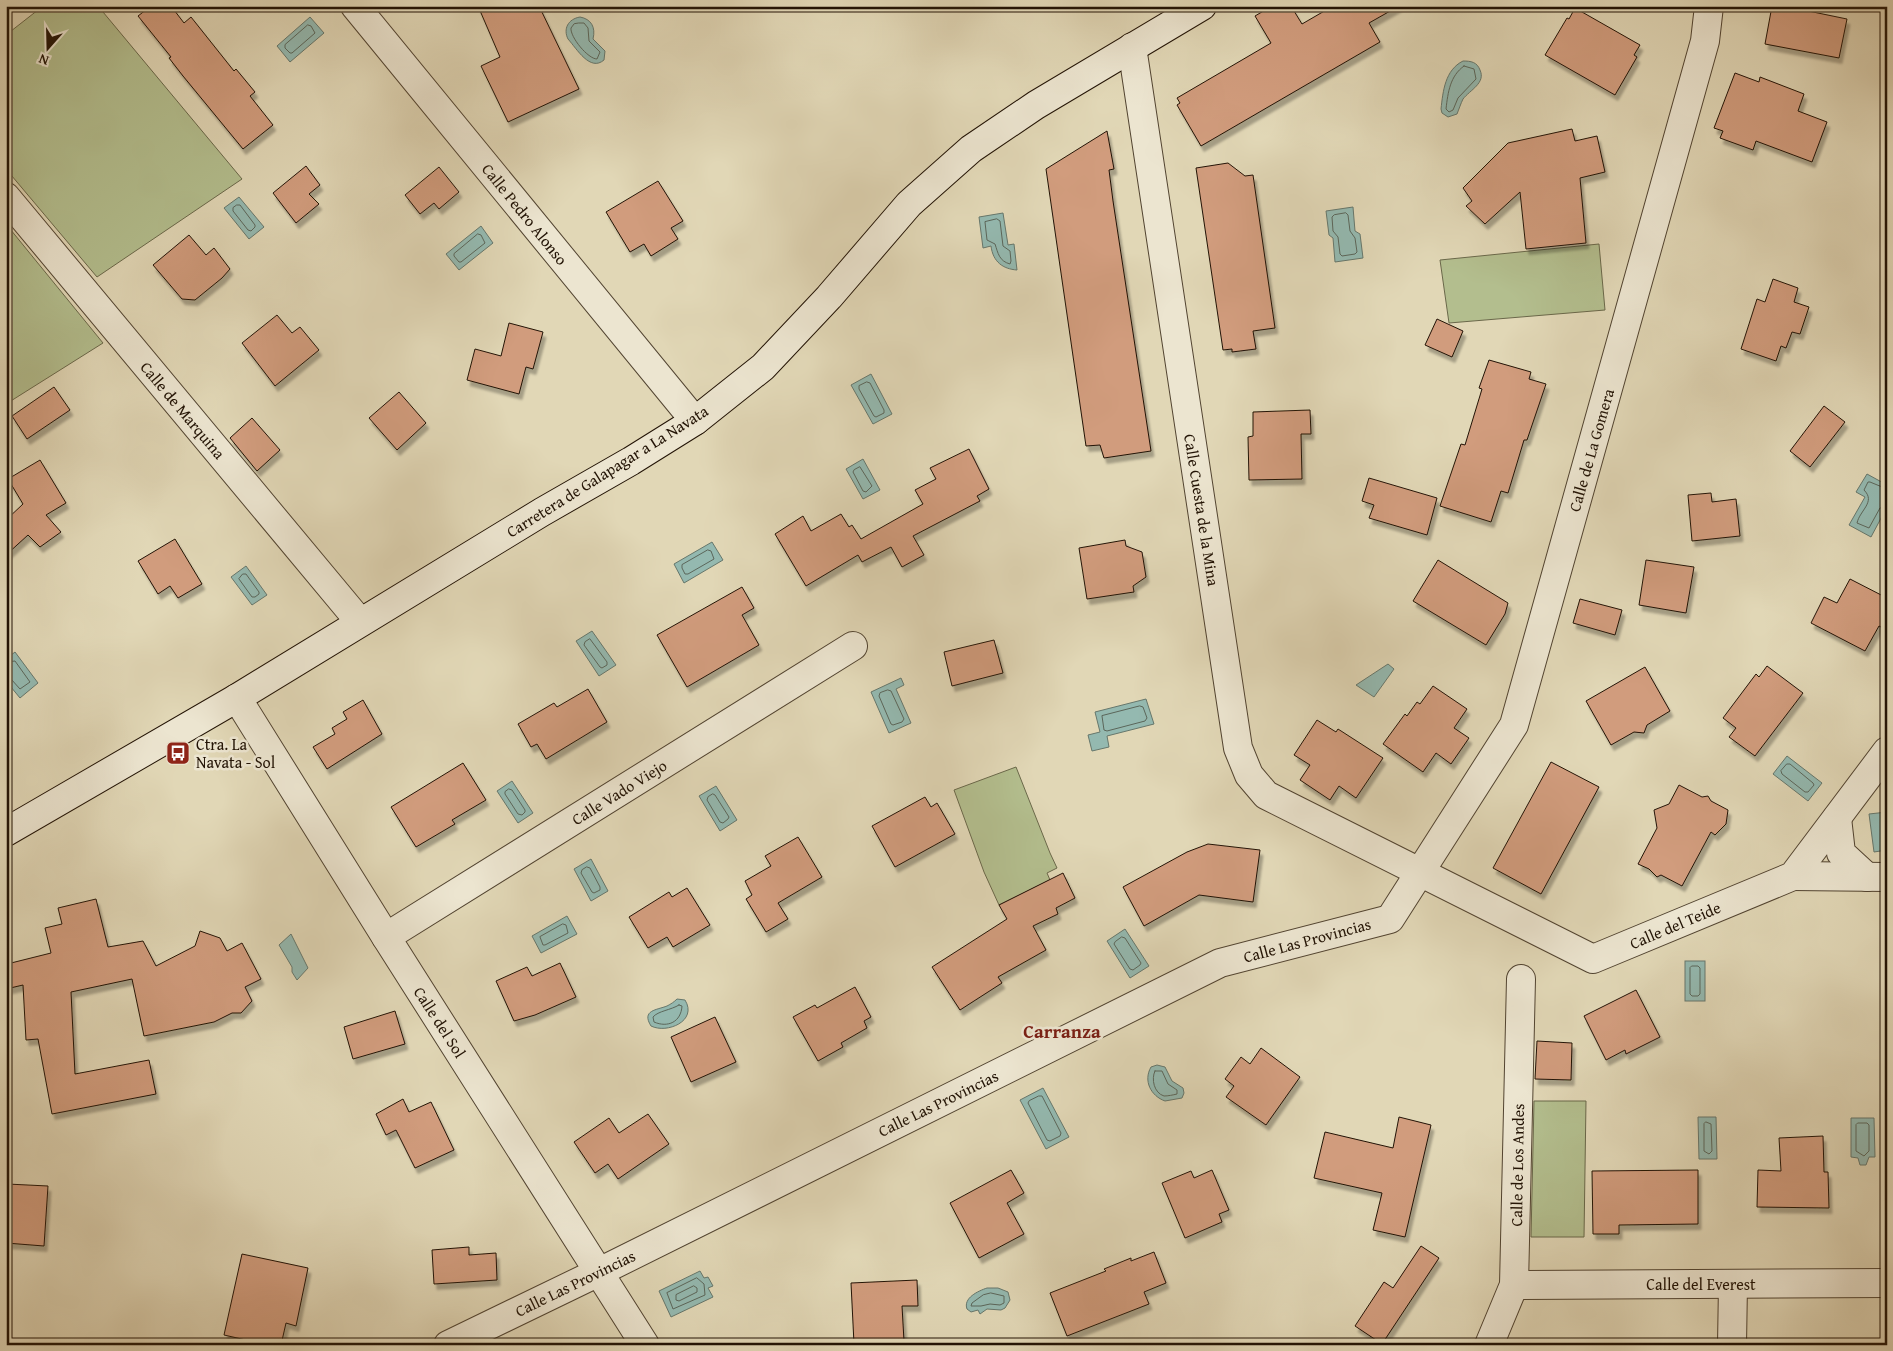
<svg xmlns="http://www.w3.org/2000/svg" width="1893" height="1351" font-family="'Gentium Book Plus',serif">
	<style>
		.green { fill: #b3be8e; stroke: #6a684a }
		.water { fill: #94b9b0; stroke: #66776c }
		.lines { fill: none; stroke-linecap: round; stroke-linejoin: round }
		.shore { stroke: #5b665a; stroke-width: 1 }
		.building { fill: #d19c7d; stroke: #221305; filter: url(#shadow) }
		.minor-casing { stroke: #524431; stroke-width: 30 }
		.secondary-casing { stroke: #221305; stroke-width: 30 }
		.minor { stroke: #ece5d0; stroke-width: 28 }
		.secondary { stroke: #ece5d0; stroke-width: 28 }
		.labels { text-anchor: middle; stroke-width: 5; stroke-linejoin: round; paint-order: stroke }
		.street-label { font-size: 16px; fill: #221305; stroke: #ece5d0 }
		.poi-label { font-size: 16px; fill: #221305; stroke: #ece5d0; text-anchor: start }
		.quarter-label { font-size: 19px; font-weight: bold; fill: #7a1f14; stroke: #ece5d0 }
	</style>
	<defs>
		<filter id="shadow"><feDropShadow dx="3" dy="5.5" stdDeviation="1" flood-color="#0004"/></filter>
	</defs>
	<rect width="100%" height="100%" fill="#e1d7b6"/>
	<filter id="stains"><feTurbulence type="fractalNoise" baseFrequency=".004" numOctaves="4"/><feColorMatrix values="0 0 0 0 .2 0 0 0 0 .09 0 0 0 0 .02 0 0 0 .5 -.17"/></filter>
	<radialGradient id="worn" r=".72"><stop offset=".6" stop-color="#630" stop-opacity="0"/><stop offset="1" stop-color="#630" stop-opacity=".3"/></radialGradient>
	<g class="green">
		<polygon points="43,6 98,6 242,179 97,277 6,169 6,35"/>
		<polygon points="6,224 103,343 6,404"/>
		<polygon points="1599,244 1605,310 1449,323 1440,260"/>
		<polygon points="1016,767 1050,853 1057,868 1047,873 1050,880 999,905 984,872 954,790"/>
		<polygon points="1534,1101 1586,1101 1584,1237 1531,1237"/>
	</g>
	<g class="water">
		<polygon points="310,17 324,33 290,62 277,46"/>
		<path d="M580,17C591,19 596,27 593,39L605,51L604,60C590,72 577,49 568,39C563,29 568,19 580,17Z"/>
		<path d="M1463,61C1471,61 1477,62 1480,70C1486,83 1470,90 1463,99C1461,103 1459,109 1457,114L1448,117L1442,113L1441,109C1443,91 1445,70 1463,61Z"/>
		<polygon points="239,197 264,227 249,239 224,208"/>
		<polygon points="1353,207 1355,231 1360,234 1363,258 1335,262 1333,238 1329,235 1326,211"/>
		<path d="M1003,213L1008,245L1014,244L1017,270C1003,269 993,262 991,246L983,248L979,217Z"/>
		<polygon points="481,226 493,243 459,270 446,254"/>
		<polygon points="871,374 892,414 873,424 851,385"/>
		<polygon points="863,459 880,490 863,499 846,469"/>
		<polygon points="1867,474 1887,485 1887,507 1871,537 1849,525 1865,497 1856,492"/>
		<polygon points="712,542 723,560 684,583 674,564"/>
		<polygon points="246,566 267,595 252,605 231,577"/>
		<polygon points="592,631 616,665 599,676 576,641"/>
		<polygon points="15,652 38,683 20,698 6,681 6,659"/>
		<polygon points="1388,664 1394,669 1374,697 1356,685"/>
		<polygon points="901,678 904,685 896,689 911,723 889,733 871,692"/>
		<polygon points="1146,699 1154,724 1107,736 1109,747 1092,751 1088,735 1100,732 1095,712"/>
		<polygon points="1787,756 1822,783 1808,801 1773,774"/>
		<polygon points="512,781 533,813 518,823 497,791"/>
		<polygon points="716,786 737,820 720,831 699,796"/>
		<polygon points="1887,812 1887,850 1874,852 1869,814"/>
		<polygon points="591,859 608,891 591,901 574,869"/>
		<polygon points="567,916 577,934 541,953 532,936"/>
		<polygon points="1125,929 1149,966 1130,978 1107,941"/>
		<polygon points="291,934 308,968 297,980 292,972 292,967 279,945"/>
		<rect x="1685" y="961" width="20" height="40"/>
		<path d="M677,999L685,1000C698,1021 667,1034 651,1026C641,1010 657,1010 667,1006C671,1004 674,1002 677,999Z"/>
		<path d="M1157,1065L1165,1067L1172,1081L1183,1088L1184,1093L1182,1098L1165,1101C1151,1096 1143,1081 1151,1067Z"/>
		<polygon points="1043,1088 1069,1137 1046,1149 1020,1100"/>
		<polygon points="1698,1117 1716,1117 1717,1159 1699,1159"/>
		<polygon points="1851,1118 1874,1118 1875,1157 1869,1157 1866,1165 1860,1165 1858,1158 1851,1157"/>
		<polygon points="700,1271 704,1278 708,1277 713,1286 708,1288 713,1297 671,1317 659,1291"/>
		<path d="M987,1288H998L1008,1292L1010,1300L1005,1308L1001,1310L987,1309L980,1314L978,1310L971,1312L967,1309C963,1298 978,1291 987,1288Z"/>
	</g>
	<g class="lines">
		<g class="shore">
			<path d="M579,23H584L588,28L589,41L600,52L597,59C588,59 570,37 571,28L574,24Z"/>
			<polygon points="308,25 311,26 315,33 292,53 290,53 285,48 285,45"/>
			<path d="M1464,66L1474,69L1476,79L1458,98L1453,110L1449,112L1446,109C1448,92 1450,76 1464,66Z"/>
			<polygon points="237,205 240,205 255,225 255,227 251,231 248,230 233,211 233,208"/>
			<polygon points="1346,213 1348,215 1350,231 1355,238 1357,252 1355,254 1342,256 1340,254 1338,237 1333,231 1332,217 1334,215"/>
			<path d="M997,219L1000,221L1003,246L1010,251L1011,261L1010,264C999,261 998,253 995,244L987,240L985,222Z"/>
			<polygon points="478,234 481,235 485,243 461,262 459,262 454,256 454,254"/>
			<polygon points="867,382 870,383 884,410 884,413 876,417 874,416 859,389 859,386"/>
			<polygon points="860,467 872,486 866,492 863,491 853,472 854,470"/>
			<path d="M1887,489L1870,482H1868L1864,490C1876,502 1860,510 1857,523L1869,528L1880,508L1887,506"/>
			<polygon points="708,550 711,551 714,559 688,574 685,574 682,568 682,565"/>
			<polygon points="243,574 246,574 259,592 259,594 255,597 252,597 239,579"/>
			<polygon points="590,639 607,662 607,665 602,668 600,667 584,645 585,642"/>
			<polyline points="6,662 15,661 30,682 20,689 11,679 6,678"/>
			<polygon points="888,690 891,691 904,719 902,722 893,725 891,724 879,696 880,693"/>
			<polygon points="1140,706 1143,707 1147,718 1145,721 1107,731 1104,730 1102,716"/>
			<polygon points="1787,764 1790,764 1813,783 1814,785 1808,792 1805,792 1782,774 1781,771"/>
			<polygon points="509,789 512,790 525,810 525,812 522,815 518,814 505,794 505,792"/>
			<polygon points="713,794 715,795 729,817 728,819 723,823 720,822 707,800 708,797"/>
			<polygon points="587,867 590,868 600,887 600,890 594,893 592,892 581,873 582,870"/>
			<polygon points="563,924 566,925 568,933 545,945 543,945 540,937"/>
			<polygon points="1122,937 1125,938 1141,963 1140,965 1133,970 1130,969 1114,944 1115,942"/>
			<polygon points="1692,966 1698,966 1700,968 1700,994 1698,996 1692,996 1690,994 1690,968"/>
			<path d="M679,1005L682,1006C681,1022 668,1028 654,1022L653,1017C658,1011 671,1010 679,1005Z"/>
			<path d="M1155,1071H1162L1168,1084L1177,1090V1094C1173,1095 1168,1096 1164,1096C1154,1093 1151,1079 1155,1071Z"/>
			<polygon points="1039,1096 1042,1096 1061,1133 1060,1136 1050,1141 1047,1140 1028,1103 1029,1101"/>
			<polygon points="1706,1122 1711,1124 1712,1151 1709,1154 1704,1151 1704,1124"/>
			<polygon points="1858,1123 1867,1123 1869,1125 1869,1151 1864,1156 1856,1151 1856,1125"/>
			<polygon points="697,1278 704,1284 705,1295 673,1309 667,1293"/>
			<polygon points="694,1286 697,1288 697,1292 679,1301 676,1300 676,1295"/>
			<polygon points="991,1293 1004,1296 1004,1303 1000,1305 990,1304 981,1306 971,1306 972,1303 983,1295"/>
		</g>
	</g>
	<g class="building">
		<polygon points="151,6 171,6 184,23 191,17 234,71 236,69 255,92 250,96 273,125 243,149 183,76 169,58 171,57 138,16"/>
		<polygon points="478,6 539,6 579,89 508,122 481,66 500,57"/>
		<polygon points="1272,6 1291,6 1302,24 1333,6 1399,6 1369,23 1380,42 1201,146 1177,105 1180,103 1177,98 1271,43 1255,16"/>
		<polygon points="1772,6 1784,6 1847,19 1839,58 1765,44"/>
		<polygon points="1575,8 1640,45 1634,55 1637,57 1615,95 1545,55 1567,18 1569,19"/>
		<polygon points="1735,73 1759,82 1760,77 1804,94 1798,111 1827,122 1812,162 1756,141 1753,150 1720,138 1723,131 1714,128"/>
		<polygon points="1572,129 1575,141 1597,136 1605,172 1580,178 1586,243 1526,249 1520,192 1485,224 1466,206 1472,201 1463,188 1508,143"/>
		<polygon points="1107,131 1114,169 1109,170 1113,201 1151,451 1104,458 1100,445 1086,446 1046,169"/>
		<polygon points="1228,163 1245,176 1253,175 1275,328 1253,331 1256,349 1232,352 1232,349 1223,350 1196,168"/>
		<polygon points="306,166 320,185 309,194 319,204 296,223 273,193"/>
		<polygon points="439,167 459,192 439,209 434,203 420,214 405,195"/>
		<polygon points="658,181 683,221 671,228 678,239 651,256 644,244 630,252 606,212"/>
		<polygon points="189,235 206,255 214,248 230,269 222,278 195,300 182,299 153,265"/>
		<polygon points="1773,279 1798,288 1794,302 1809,307 1800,334 1792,332 1786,348 1781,346 1776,361 1741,349 1757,299 1765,302"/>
		<polygon points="277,315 292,333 300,327 319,350 275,386 242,343"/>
		<polygon points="1437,319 1463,331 1452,357 1425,345"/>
		<polygon points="509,323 543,332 533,369 526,367 519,394 467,380 475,349 501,356"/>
		<polygon points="1489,360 1531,372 1529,379 1546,384 1527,440 1524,440 1508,493 1501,491 1491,522 1440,506 1461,444 1465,445 1482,389 1479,388"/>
		<polygon points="54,387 70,410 27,439 12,416"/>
		<polygon points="399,392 426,423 397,450 369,418"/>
		<polygon points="1824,406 1845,422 1810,467 1790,451"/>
		<polygon points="1310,410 1311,434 1301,434 1302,479 1249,480 1248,437 1253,436 1253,412"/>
		<polygon points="252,418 280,450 257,471 230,438"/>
		<polygon points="969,449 989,489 977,496 980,501 913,536 924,555 902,567 891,547 862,562 858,555 806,586 775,534 803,516 811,531 841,514 849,527 852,525 861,539 923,504 915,490 936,479 930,468"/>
		<polygon points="40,460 66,503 46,515 61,532 40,547 28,535 6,555 6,520 23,504 8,479"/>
		<polygon points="1369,478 1437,498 1427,535 1369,518 1374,505 1362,501"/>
		<polygon points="1711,493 1712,502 1736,499 1740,536 1692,541 1688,495"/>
		<polygon points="175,539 202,584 178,598 170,586 158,594 138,561"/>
		<polygon points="1125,540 1126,546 1142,552 1146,577 1133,586 1134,592 1087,599 1079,548"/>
		<polygon points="1438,560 1508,603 1505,614 1486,645 1413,601"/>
		<polygon points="1646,560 1694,567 1686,613 1639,605"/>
		<polygon points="1850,579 1887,598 1887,630 1879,626 1865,651 1811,623 1824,597 1837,603"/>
		<polygon points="742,587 754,608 742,615 759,645 687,687 657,635"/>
		<polygon points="1580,599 1622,610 1615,635 1573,623"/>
		<polygon points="994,640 1003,673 952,686 944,652"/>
		<polygon points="1767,666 1803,693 1755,756 1729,737 1736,728 1723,718 1756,674 1759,677"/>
		<polygon points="1645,667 1670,711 1647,725 1644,733 1634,732 1611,745 1586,701"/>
		<polygon points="1433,686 1467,709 1454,728 1469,738 1451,764 1436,753 1423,772 1383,744 1405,714 1407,716 1417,702 1420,704"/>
		<polygon points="588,689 607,722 546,759 537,744 531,747 518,724 554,703 557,707"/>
		<polygon points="363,700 382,734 327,769 313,747 335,734 332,728 347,719 343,712"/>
		<polygon points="1317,720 1336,732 1338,729 1383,758 1356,798 1339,786 1330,800 1300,780 1310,765 1294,755"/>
		<polygon points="1551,762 1599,787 1541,894 1493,868"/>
		<polygon points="463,763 486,800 452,820 455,824 416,847 391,807"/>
		<polygon points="1679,785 1702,797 1708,796 1711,801 1728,810 1726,824 1715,835 1711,832 1682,886 1661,875 1657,877 1649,869 1638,864 1657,828 1654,810 1669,804"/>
		<polygon points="925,797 931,807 937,803 955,834 895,867 872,826"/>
		<polygon points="798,837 822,877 778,903 788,919 766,932 746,899 752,895 745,881 771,866 765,856"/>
		<polygon points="1208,844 1260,850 1253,902 1199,895 1144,926 1123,887 1187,852"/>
		<polygon points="1063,873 1075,898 1056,908 1058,914 1033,926 1046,950 998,977 1002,983 960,1010 932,967 1007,919 999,905"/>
		<polygon points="687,888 710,925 673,947 667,937 648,948 629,917 669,892 672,897"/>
		<polygon points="96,899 108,947 143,941 156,966 195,946 200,931 220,938 227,951 242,943 261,979 245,987 252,1001 241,1013 232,1013 214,1022 144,1036 132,979 71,992 75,1074 149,1060 156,1094 52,1114 38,1039 26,1040 23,985 6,989 7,964 51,953 45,928 62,924 58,908"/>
		<polygon points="560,963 576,997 535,1015 514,1021 496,981 527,967 532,976"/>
		<polygon points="855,987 871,1017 864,1021 867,1028 841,1043 843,1047 818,1061 793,1017 815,1005 817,1008"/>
		<polygon points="1636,990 1660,1037 1626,1054 1625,1050 1606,1060 1584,1016"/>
		<polygon points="395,1011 405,1044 353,1059 344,1027"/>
		<polygon points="715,1017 736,1062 691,1082 671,1037"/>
		<polygon points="1537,1041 1572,1043 1571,1080 1535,1079"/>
		<polygon points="1261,1048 1300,1077 1266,1125 1226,1097 1234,1086 1225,1079 1241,1057 1250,1064"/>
		<polygon points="403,1099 409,1112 431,1102 454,1150 415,1168 396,1130 386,1135 376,1114"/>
		<polygon points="648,1114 669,1144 618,1179 608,1164 595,1173 574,1142 609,1118 619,1133"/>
		<polygon points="1399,1117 1431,1125 1405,1237 1373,1230 1382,1193 1314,1178 1325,1132 1393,1148"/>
		<polygon points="1823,1136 1824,1172 1828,1172 1829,1208 1757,1207 1758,1170 1781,1171 1779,1138"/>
		<polygon points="1011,1170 1024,1193 1007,1203 1024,1234 979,1258 950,1203"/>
		<polygon points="1212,1170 1229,1210 1219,1214 1222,1222 1185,1238 1162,1183 1191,1171 1194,1178"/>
		<polygon points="1698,1170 1698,1224 1619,1225 1619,1234 1593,1234 1592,1171"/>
		<polygon points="7,1184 48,1186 44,1246 6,1243"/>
		<polygon points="1421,1246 1439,1258 1382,1344 1355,1326 1384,1282 1393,1288"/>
		<polygon points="469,1247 469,1255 496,1253 497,1280 434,1284 432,1250"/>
		<polygon points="1154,1252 1166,1283 1144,1292 1149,1304 1067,1336 1050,1293 1106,1271 1104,1269 1131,1258 1131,1261"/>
		<polygon points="242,1254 308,1268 296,1326 286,1323 281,1345 268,1345 224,1335"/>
		<polygon points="917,1280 918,1306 902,1306 904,1341 854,1344 851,1283"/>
	</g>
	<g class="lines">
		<g class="minor-casing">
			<g id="minor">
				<polyline points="355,6 695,421"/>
				<polyline points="1132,47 1238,748 1249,775 1266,795 1593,959 1793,876 1887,751"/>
				<polyline points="6,197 360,622"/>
				<polyline points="237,698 386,937 645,1345"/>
				<polyline points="1837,818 1841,853 1867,877"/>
				<polyline points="1793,876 1887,877"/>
				<polyline points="386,937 853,646"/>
				<polyline points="1514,1285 1887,1283"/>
				<polyline points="448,1345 599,1272 1220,963 1390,919 1514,725 1705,41 1709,6"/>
				<polyline points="1489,1345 1514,1285 1521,979"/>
				<polyline points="1732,1345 1733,1284"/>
			</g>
		</g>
		<g class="secondary-casing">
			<polyline id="secondary" points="6,832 237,698 542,512 631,461 695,421 763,367 829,297 909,204 971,149 1036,105 1202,6"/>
		</g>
		<use href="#minor" class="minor"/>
		<use href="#secondary" class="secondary"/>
	</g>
	<defs>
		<g id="bus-square" transform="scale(1.25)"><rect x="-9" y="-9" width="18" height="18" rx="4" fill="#8f2418" stroke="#ece5d0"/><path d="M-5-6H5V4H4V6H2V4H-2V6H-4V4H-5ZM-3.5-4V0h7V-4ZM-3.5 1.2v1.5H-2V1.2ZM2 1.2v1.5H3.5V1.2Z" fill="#fff"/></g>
	</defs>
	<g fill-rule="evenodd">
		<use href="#bus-square" x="178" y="753"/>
	</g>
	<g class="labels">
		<g class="street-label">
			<text transform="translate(525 214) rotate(51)" y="6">Calle Pedro Alonso</text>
			<text transform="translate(183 410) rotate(50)" y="6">Calle de Marquina</text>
			<text transform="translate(1591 450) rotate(-74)" y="6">Calle de La Gomera</text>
			<text transform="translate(607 471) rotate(-32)" y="6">Carretera de Galapagar a La Navata</text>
			<text transform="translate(1202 510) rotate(81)" y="6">Calle Cuesta de la Mina</text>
			<text transform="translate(619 792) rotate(-32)" y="6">Calle Vado Viejo</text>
			<text transform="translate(1675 925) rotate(-23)" y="6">Calle del Teide</text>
			<text transform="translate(1307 940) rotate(-15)" y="6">Calle Las Provincias</text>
			<text transform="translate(440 1022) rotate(57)" y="6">Calle del Sol</text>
			<text transform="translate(938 1103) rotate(-26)" y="6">Calle Las Provincias</text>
			<text transform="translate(1517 1165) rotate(-89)" y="6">Calle de Los Andes</text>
			<text transform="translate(575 1283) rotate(-26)" y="6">Calle Las Provincias</text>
			<text x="1701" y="1290">Calle del Everest</text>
		</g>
		<g class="poi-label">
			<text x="196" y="750">Ctra. La<tspan x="196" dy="18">Navata - Sol</tspan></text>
		</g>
		<g class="quarter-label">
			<text x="1062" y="1038">Carranza</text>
		</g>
	</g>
	<rect width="1893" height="1351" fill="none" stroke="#e1d7b6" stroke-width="25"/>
	<rect x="8" y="8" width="1878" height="1336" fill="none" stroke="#221305" stroke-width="2.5"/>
	<rect x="12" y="12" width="1868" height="1326" fill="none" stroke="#221305"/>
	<g transform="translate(48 48) rotate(200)" stroke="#ece5d0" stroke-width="4" paint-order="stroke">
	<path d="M0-4L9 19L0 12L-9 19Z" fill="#221305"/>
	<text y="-8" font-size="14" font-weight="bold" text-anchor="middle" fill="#221305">N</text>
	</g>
	<rect width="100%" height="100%" filter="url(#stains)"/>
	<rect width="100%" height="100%" fill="url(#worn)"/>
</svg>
